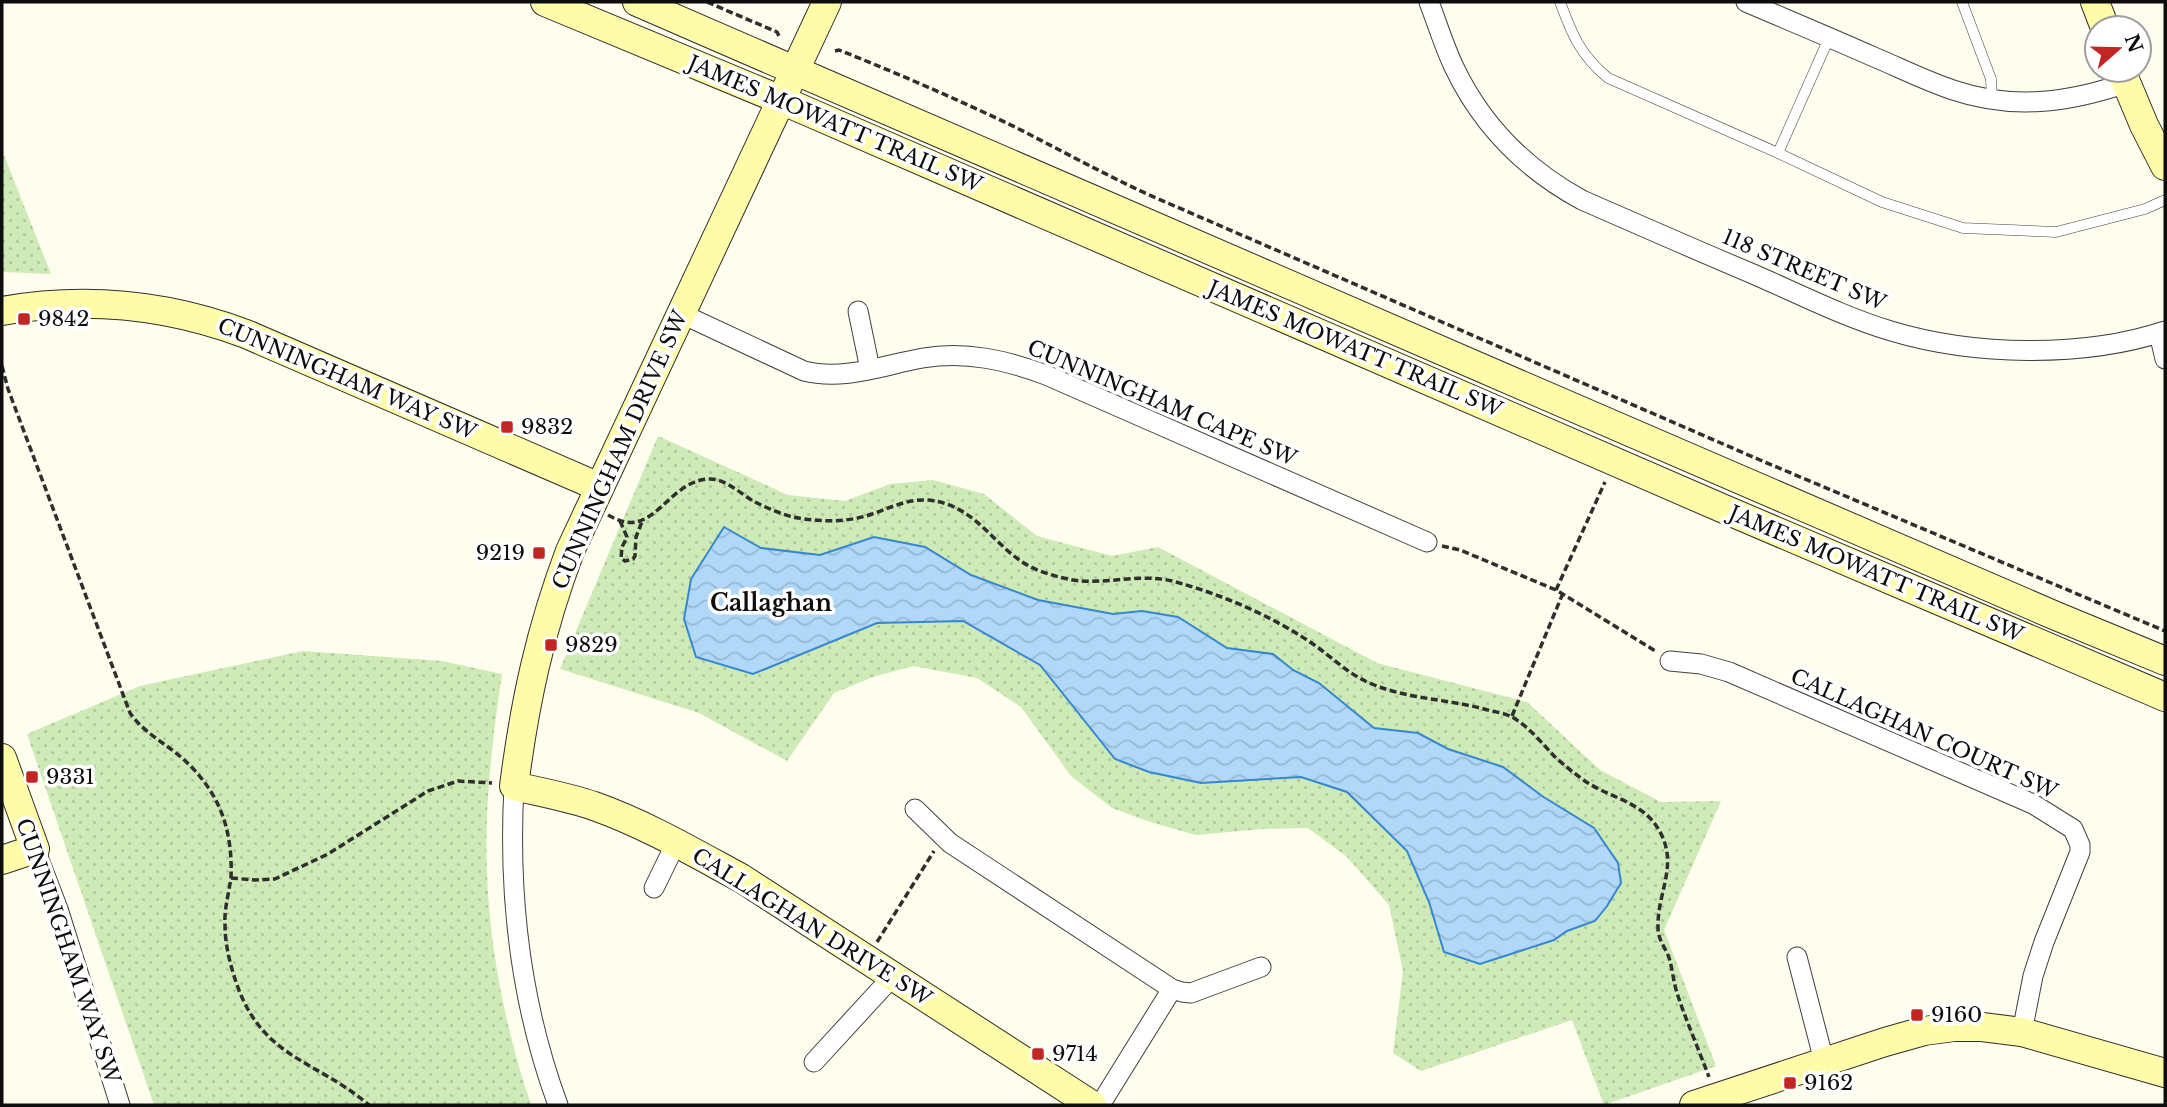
<svg xmlns="http://www.w3.org/2000/svg" width="2167" height="1107" font-family="'Libre Baskerville',serif">
	<style>
		.park { fill: url(#park-dots) }
		.water { fill: url(#water-waves); stroke: #3687d1; stroke-width: 2 }
		.lines { fill: none; stroke-linecap: round; stroke-linejoin: round }
		.lane-casing { stroke: #404040; stroke-width: 11 }
		.street-casing { stroke: #404040; stroke-width: 21 }
		.secondary-casing { stroke: #2f2f2f; stroke-width: 30 }
		.path { stroke: #2f2f2f; stroke-width: 3.5; stroke-dasharray: 7 3.5; stroke-linecap: butt }
		.lane { stroke: #fff; stroke-width: 10 }
		.street { stroke: #fff; stroke-width: 19 }
		.secondary { stroke: #fffca9; stroke-width: 28 }
		.poi-dot { fill: #c12622; stroke: #fff; stroke-width: 2.5 }
		.labels { text-anchor: middle; stroke-width: 7; stroke-linejoin: round; paint-order: stroke }
		.street-label { font-size: 21px; fill: #0d0d0d; stroke: #fff }
		.poi-label { font-size: 21px; fill: #0d0d0d; stroke: #fff; text-anchor: start }
		.neighbourhood-label { font-size: 23px; font-weight: bold; fill: #0d0d0d; stroke: #fff }
	</style>
	<defs>
		<pattern id="park-dots" width="8" height="8" patternUnits="userSpaceOnUse" patternTransform="scale(1.75)"><rect width="8" height="8" fill="#ceeab6"/><path d="M2 2h.1M6 6h.1" fill="none" stroke="#b0c89b" stroke-width="1.8" stroke-linecap="round"/></pattern>
		<pattern id="water-waves" width="16" height="10" patternUnits="userSpaceOnUse" patternTransform="scale(1.75)"><rect width="16" height="10" fill="#b1d8f8"/><path d="M0 5q4-4 8 0t8 0" fill="none" stroke="#97b8d3"/></pattern>
	</defs>
	<rect width="100%" height="100%" fill="#fffdee"/>
	<g class="park">
		<polygon points="2,150 51,274 2,272"/>
		<polygon points="658,436 788,495 845,501 890,484 933,480 984,494 1037,536 1112,556 1158,547 1377,663 1527,702 1600,770 1661,802 1721,801 1664,930 1716,1066 1604,1105 1572,1020 1421,1071 1393,1053 1403,971 1389,905 1347,857 1308,828 1262,829 1196,835 1150,822 1112,808 1071,776 1021,707 977,678 913,666 873,677 834,693 787,761 699,713 560,669"/>
		<path d="M303,651L442,661L502,674C495,721 489,769 487,817C483,915 500,1013 531,1105H154L27,734L140,686Z"/>
	</g>
	<polygon class="water" points="724,527 761,548 820,555 874,537 925,547 971,575 1038,600 1113,614 1142,611 1178,617 1227,648 1273,654 1293,670 1319,683 1374,728 1418,733 1448,749 1503,767 1542,796 1594,828 1618,863 1621,883 1607,906 1595,921 1567,931 1554,940 1480,964 1444,952 1429,902 1407,851 1347,792 1301,777 1201,783 1149,772 1115,759 1040,665 963,621 877,623 753,674 696,657 684,619 691,579"/>
	<g class="lines">
		<g class="lane-casing">
			<g id="lane">
				<path d="M1560,2C1572,34 1580,55 1608,78L1778,153L1882,202L1963,228L2056,232L2145,209L2165,200"/>
				<polyline points="1962,2 1991,79 1992,100"/>
				<polyline points="1778,153 1829,38"/>
			</g>
		</g>
		<g class="street-casing">
			<g id="street">
				<path d="M1429,2C1437,23 1444,46 1454,67C1482,126 1525,169 1582,200C1639,225 1696,250 1753,274C1799,294 1844,317 1891,331C1974,356 2083,358 2165,331"/>
				<path d="M1746,2C1788,20 1831,38 1874,57C1900,68 1926,81 1953,90C2012,110 2068,103 2126,83"/>
				<polyline points="858,311 870,369"/>
				<path d="M682,314L804,371C844,381 883,365 923,358C966,351 1006,360 1046,375L1427,542"/>
				<polyline points="2159,333 2165,359"/>
				<polyline points="1670,661 1701,664 1729,672 2033,804 2073,829 2080,845 2080,852 2044,942 2033,976 2022,1032"/>
				<path d="M514,786C508,895 520,1002 558,1105"/>
				<polyline points="915,809 950,843 1172,989 1182,992 1191,993 1261,967"/>
				<polyline points="35,849 58,909 120,1105"/>
				<polyline points="654,888 676,843"/>
				<polyline points="1797,957 1824,1061"/>
				<polyline points="814,1062 893,976"/>
				<polyline points="1100,1105 1172,989"/>
			</g>
		</g>
		<g class="secondary-casing">
			<g id="secondary">
				<polyline points="545,2 781,100 1724,509 2165,697"/>
				<polyline points="637,2 1484,369 2056,616 2165,661"/>
				<path d="M827,2L570,551C540,631 525,701 514,786C540,792 568,797 594,806C645,824 693,852 741,878L1092,1105"/>
				<polyline points="2095,2 2105,28"/>
				<polyline points="2121,70 2144,125 2165,166"/>
				<path d="M2,311C87,296 166,304 246,334L599,487"/>
				<polyline points="2,758 35,849 2,860"/>
				<polyline points="1694,1105 1885,1042 1924,1031 1954,1027 1982,1027 2022,1032 2165,1073"/>
			</g>
		</g>
		<g class="path">
			<polyline points="707,2 777,32 780,38"/>
			<path d="M835,51L839,50C899,74 959,100 1017,128C1060,150 1102,173 1147,194L1760,460L2165,631"/>
			<path d="M2,366L8,389L130,713C144,733 165,743 182,758C198,772 212,790 220,809C229,830 232,854 231,877C229,893 224,909 225,925C225,944 230,964 236,982C262,1059 315,1059 369,1105"/>
			<path d="M608,515C617,520 626,524 636,522C661,517 677,480 709,479C724,478 740,493 753,501C765,507 780,514 793,517C819,522 847,523 872,514C890,508 907,499 927,500C980,504 996,555 1040,571C1054,576 1068,580 1082,581C1114,583 1145,573 1176,582C1223,595 1272,616 1313,644C1333,658 1349,675 1372,684C1410,700 1452,699 1491,711C1498,712 1506,714 1512,717C1528,726 1542,743 1554,756C1565,766 1576,775 1588,783C1610,797 1639,802 1655,824C1682,862 1657,889 1658,928C1658,941 1667,949 1670,961C1673,973 1674,985 1678,996C1687,1023 1699,1050 1709,1077"/>
			<polyline points="620,521 627,537 622,547 621,558 625,561 633,559 635,556 636,537 643,519"/>
			<polyline points="1442,546 1460,550 1556,590 1657,652"/>
			<polyline points="1556,590 1605,482"/>
			<polyline points="1512,716 1563,593"/>
			<polyline points="231,878 255,880 275,879 328,854 428,791 458,781 492,783"/>
			<polyline points="877,942 934,851"/>
		</g>
		<use href="#lane" class="lane"/>
		<use href="#street" class="street"/>
		<use href="#secondary" class="secondary"/>
	</g>
	<g class="poi-dot">
		<rect x="17" y="312" width="14" height="14" rx="3.5"/>
		<rect x="500" y="420" width="14" height="14" rx="3.5"/>
		<rect x="532" y="546" width="14" height="14" rx="3.5"/>
		<rect x="544" y="638" width="14" height="14" rx="3.5"/>
		<rect x="25" y="770" width="14" height="14" rx="3.5"/>
		<rect x="1910" y="1008" width="14" height="14" rx="3.5"/>
		<rect x="1031" y="1047" width="14" height="14" rx="3.5"/>
		<rect x="1783" y="1076" width="14" height="14" rx="3.5"/>
	</g>
	<g class="labels">
		<g class="street-label">
			<text transform="translate(835 124) rotate(23)" y="7">JAMES MOWATT TRAIL SW</text>
			<text transform="translate(1804 270) rotate(23)" y="7">118 STREET SW</text>
			<text transform="translate(1355 349) rotate(23)" y="7">JAMES MOWATT TRAIL SW</text>
			<text transform="translate(347 379) rotate(23)" y="7">CUNNINGHAM WAY SW</text>
			<text transform="translate(1162 403) rotate(23)" y="7">CUNNINGHAM CAPE SW</text>
			<text transform="translate(620 450) rotate(-66)" y="7">CUNNINGHAM DRIVE SW</text>
			<text transform="translate(1876 574) rotate(23)" y="7">JAMES MOWATT TRAIL SW</text>
			<text transform="translate(1924 734) rotate(24)" y="7">CALLAGHAN COURT SW</text>
			<text transform="translate(812 927) rotate(32)" y="7">CALLAGHAN DRIVE SW</text>
			<text transform="translate(68 951) rotate(71)" y="7">CUNNINGHAM WAY SW</text>
		</g>
		<g class="poi-label">
			<text x="38" y="326">9842</text>
			<text x="521" y="434">9832</text>
			<text x="525" y="560" text-anchor="end">9219</text>
			<text x="565" y="652">9829</text>
			<text x="46" y="784">9331</text>
			<text x="1931" y="1022">9160</text>
			<text x="1052" y="1061">9714</text>
			<text x="1804" y="1090">9162</text>
		</g>
		<g class="neighbourhood-label">
			<text x="771" y="611">Callaghan</text>
		</g>
	</g>
	<rect width="2167" height="1107" fill="none" stroke="#0d0d0d" stroke-width="7"/>
	<g transform="translate(2118 49) rotate(70)"><circle r="33" fill="#ffffff" stroke="#9e9e9e" stroke-width="2"/>
	<path d="M0-5L12 26L0 18L-12 26Z" fill="#c12622"/>
	<text y="-10" font-size="19" font-weight="bold" text-anchor="middle" fill="#0d0d0d">N</text>
	</g>
</svg>
